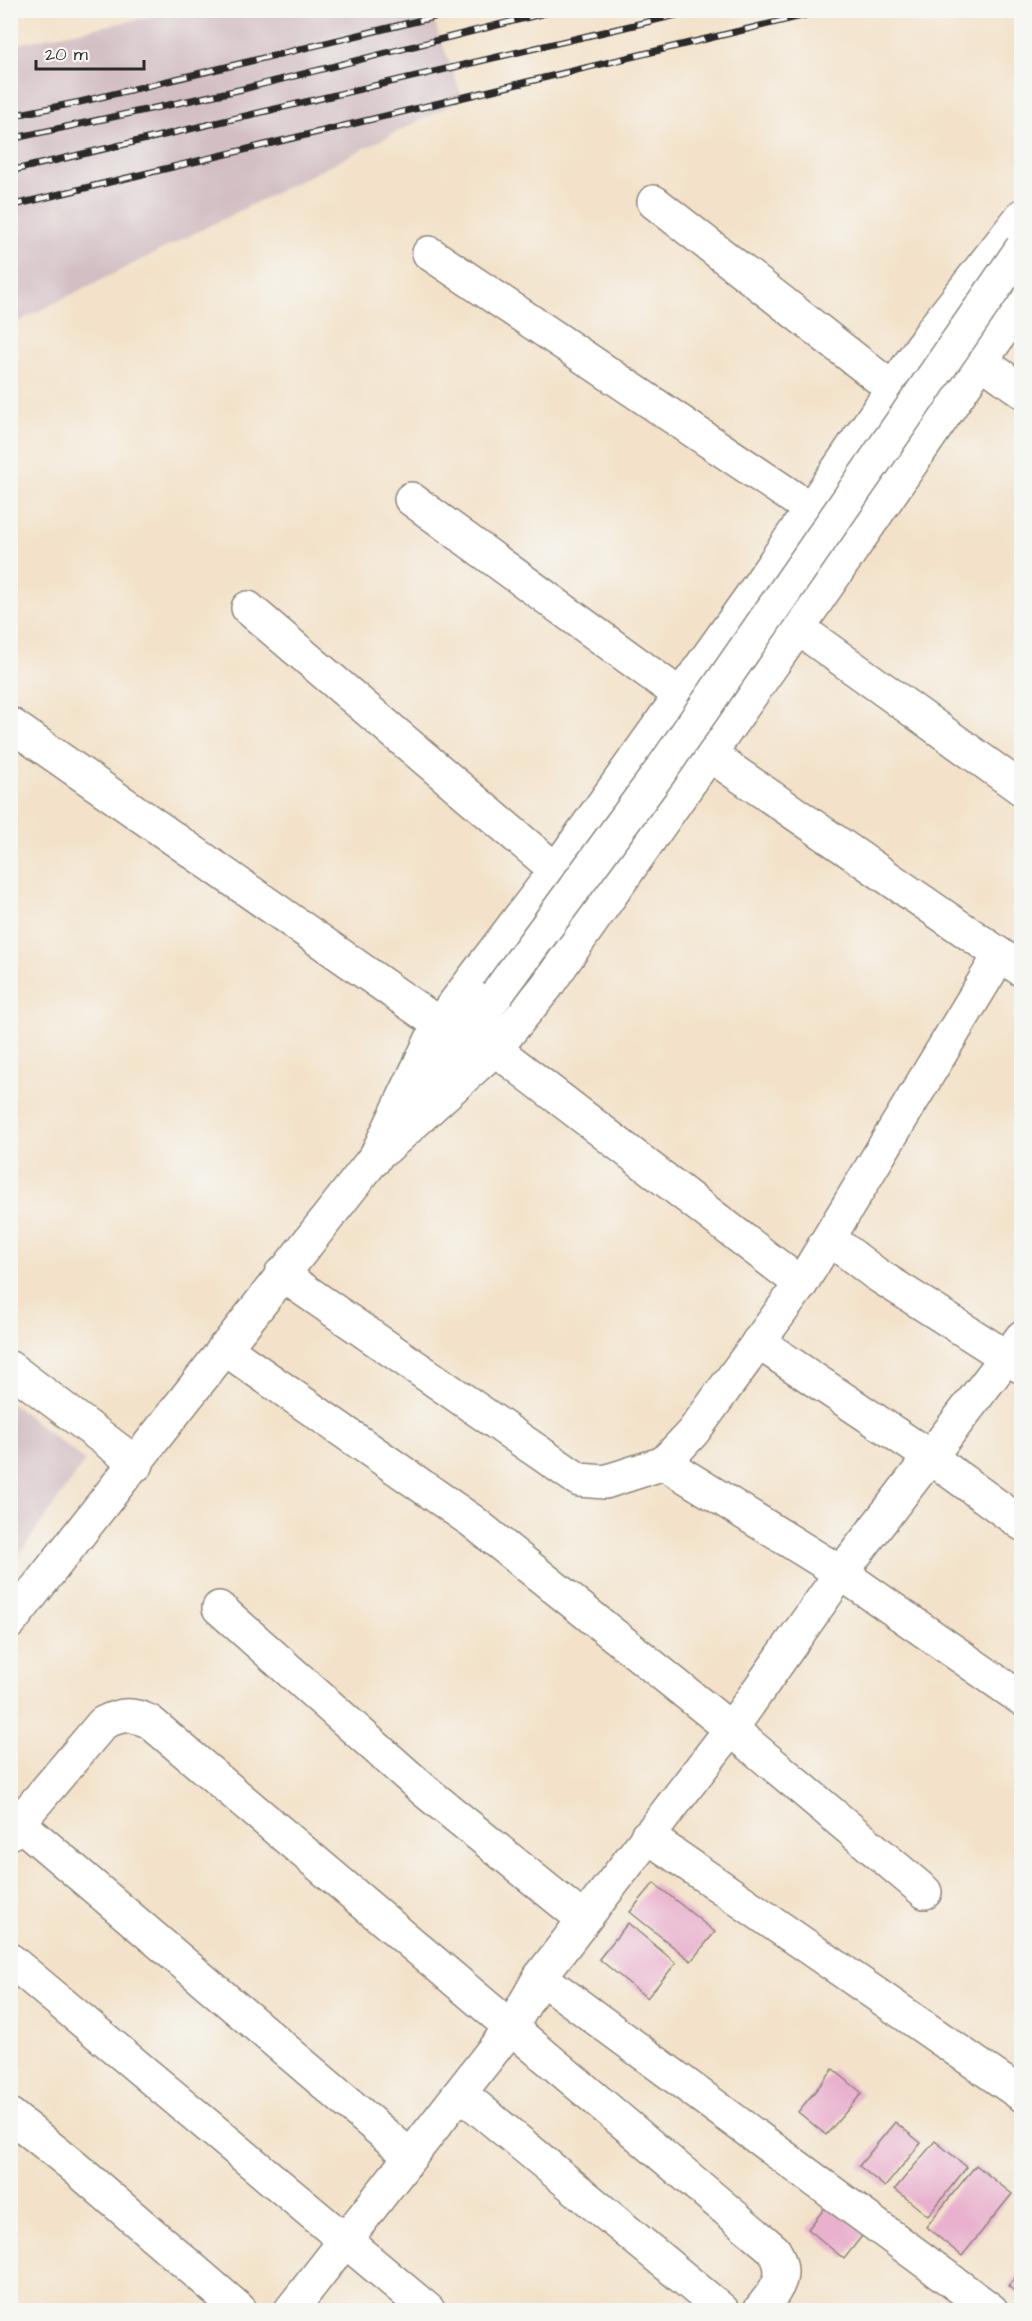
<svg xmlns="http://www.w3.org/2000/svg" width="1032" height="2321" font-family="'Architects Daughter',sans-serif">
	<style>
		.industrial { fill: #d2bec3 }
		.building { fill: #e9b1ce }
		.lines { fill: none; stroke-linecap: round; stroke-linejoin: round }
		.minor-casing { stroke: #8f867a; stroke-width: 36 }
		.minor { stroke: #fff; stroke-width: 33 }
		.rail-casing { stroke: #2b2b2b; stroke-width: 7 }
		.rail { stroke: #f6f6f2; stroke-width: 4.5; stroke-dasharray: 14; stroke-linecap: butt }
		.minor-bridge-casing { stroke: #8f867a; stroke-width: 36; stroke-linecap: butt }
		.minor-bridge { stroke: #fff; stroke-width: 33 }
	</style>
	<rect width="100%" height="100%" fill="#f6f6f2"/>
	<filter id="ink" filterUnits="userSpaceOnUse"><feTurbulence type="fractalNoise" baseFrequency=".0167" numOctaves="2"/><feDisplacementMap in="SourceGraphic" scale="12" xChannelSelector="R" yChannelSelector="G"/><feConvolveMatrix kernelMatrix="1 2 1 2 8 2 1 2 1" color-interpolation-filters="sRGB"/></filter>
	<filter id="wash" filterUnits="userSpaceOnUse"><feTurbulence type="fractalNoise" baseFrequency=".008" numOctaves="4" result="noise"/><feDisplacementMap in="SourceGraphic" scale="24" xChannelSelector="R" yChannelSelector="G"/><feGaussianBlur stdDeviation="1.35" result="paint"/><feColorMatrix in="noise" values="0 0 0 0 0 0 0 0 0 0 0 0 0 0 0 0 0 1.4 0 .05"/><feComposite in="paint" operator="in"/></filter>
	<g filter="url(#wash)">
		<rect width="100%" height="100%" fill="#f3e2c9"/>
		<g class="industrial">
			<polygon points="184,10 430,11 463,99 11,325 11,45"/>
			<polygon points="11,1403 85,1461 11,1566"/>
		</g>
		<g id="blocks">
			<g class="building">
				<polygon points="654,1883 715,1932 691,1961 630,1912"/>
				<polygon points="628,1923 676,1963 647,1998 599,1959"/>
				<polygon points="833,2069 862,2093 826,2135 798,2112"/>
				<polygon points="895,2122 921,2143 885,2187 859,2166"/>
				<polygon points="935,2141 967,2167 928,2216 895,2189"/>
				<polygon points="976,2165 1012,2194 962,2256 926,2227"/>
				<polygon points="833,2198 869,2227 844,2259 808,2229"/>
				<polygon points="1022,2269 1022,2297 1008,2286"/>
			</g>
		</g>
	</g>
	<g filter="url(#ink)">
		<use href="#blocks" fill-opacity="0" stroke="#8f867a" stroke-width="1.5"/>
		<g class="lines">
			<g class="minor-casing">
				<g id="minor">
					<polyline points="654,202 893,389"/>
					<polyline points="429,253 810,509"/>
					<polyline points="966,350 1022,391"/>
					<polyline points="411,499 680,695"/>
					<polyline points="248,608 556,870"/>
					<polyline points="780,615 1022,789"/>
					<polyline points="10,724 439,1024"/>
					<polyline points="691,742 1022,970"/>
					<polyline points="495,1049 801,1284"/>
					<polyline points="421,1096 497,994"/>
					<polyline points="386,1148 495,1049 546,987 798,628 1022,302"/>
					<polyline points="374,1160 439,1024 556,870 752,595 935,327 1022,216"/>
					<polyline points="830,1239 876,1274 1022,1367"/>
					<polyline points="281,1274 579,1480 605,1482 664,1463 693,1432 801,1284 1000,955"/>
					<polyline points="758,1342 930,1457 1022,1524"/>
					<polyline points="224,1348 472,1521 731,1729 925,1892"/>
					<polyline points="10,1368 137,1464"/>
					<polyline points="664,1463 841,1573 1022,1699"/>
					<polyline points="219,1608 425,1791 583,1919"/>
					<polyline points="10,1622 387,1142"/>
					<polyline points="19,1823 410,2156"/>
					<path d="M10,1833L103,1723C121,1714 132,1713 150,1722L774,2250C790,2277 776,2289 760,2310"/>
					<polyline points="647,1836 1022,2095"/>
					<polyline points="10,1960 428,2310"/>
					<polyline points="540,1977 991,2310"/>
					<polyline points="460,2093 722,2310"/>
					<polyline points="10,2115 72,2165 240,2310"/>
					<polyline points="291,2310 512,2026 540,1977 731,1729 841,1573 1022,1337"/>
				</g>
			</g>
			<use href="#minor" class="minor"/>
			<g class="rail-casing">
				<g id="rail">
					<polyline points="10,116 80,102 463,10"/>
					<polyline points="10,139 243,89 557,10"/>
					<polyline points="10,171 698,10"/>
					<polyline points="10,206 827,10"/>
				</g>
			</g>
			<use href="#rail" class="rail"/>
			<g class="minor-bridge-casing">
				<polyline id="minor-bridge" points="497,994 662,769 1022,248"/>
			</g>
			<use href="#minor-bridge" class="minor-bridge"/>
		</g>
	</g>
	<rect width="1032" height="2321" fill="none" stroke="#f6f6f2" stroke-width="36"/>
	<path d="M36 60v9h108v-9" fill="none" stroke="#2b2b2b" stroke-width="3"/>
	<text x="45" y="60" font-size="18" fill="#2b2b2b" stroke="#f6f6f2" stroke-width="4.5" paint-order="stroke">20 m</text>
</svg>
